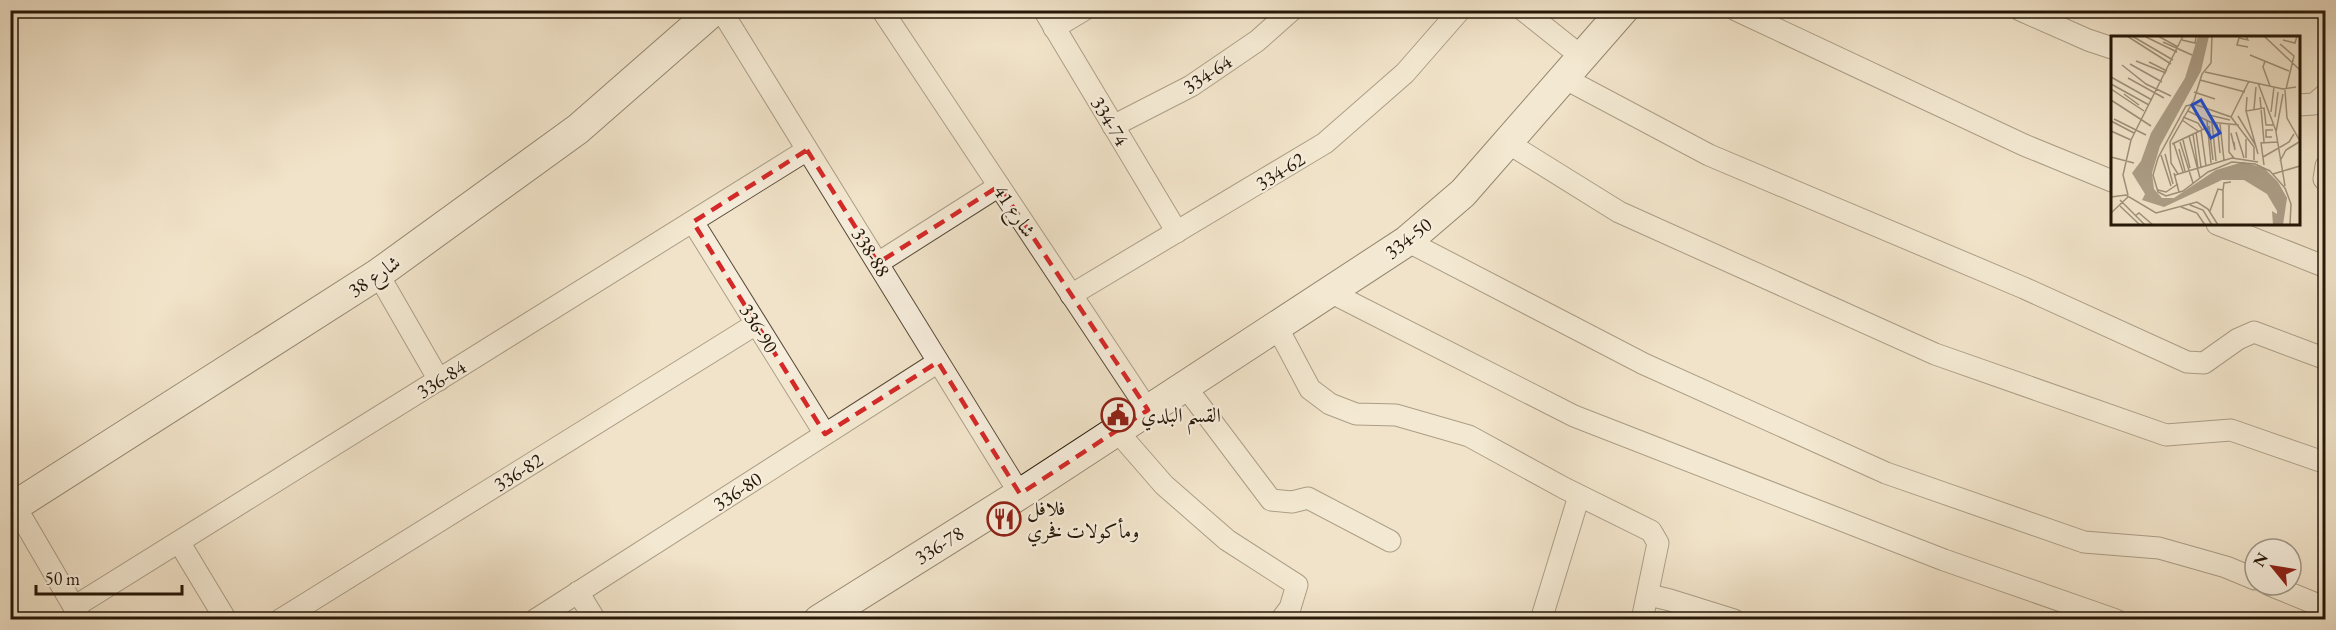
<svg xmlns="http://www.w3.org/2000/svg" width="2336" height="630" font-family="'EB Garamond',Amiri,serif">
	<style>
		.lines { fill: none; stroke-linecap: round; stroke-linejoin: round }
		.street-casing { stroke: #584a38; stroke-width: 23 }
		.secondary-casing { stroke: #251707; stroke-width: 32 }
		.street { stroke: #f6eddc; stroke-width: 21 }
		.secondary { stroke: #f6eddc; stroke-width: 30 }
		.marked { fill: none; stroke: #d62828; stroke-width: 4.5; stroke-dasharray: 12 8; stroke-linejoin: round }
		.labels { text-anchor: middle; stroke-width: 4.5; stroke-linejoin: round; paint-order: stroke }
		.street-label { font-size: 20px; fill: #251707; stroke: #f6eddc }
		.poi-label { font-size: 20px; fill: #251707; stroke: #f6eddc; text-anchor: start }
		.inset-road { fill: none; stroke: #9f917b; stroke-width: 1.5 }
		.view { fill: #1d4ed8; fill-opacity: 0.15; stroke: #1d4ed8; stroke-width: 3 }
		.inset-edge { fill: none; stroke: #251707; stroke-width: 3 }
	</style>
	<rect width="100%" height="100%" fill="#f1e3c9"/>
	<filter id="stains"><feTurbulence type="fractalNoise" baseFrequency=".00333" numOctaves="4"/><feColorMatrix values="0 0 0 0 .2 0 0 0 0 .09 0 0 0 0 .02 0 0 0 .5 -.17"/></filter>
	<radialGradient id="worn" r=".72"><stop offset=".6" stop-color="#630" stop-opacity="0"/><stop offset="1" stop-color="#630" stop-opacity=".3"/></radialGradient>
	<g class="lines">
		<g class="street-casing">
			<g id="street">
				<polyline points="721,10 1020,494"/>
				<polyline points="882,10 1148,410"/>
				<polyline points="1044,10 1177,232"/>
				<polyline points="1523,10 1582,57"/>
				<polyline points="1736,10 2024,145 2112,181"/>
				<polyline points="2020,10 2088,40 2112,48"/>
				<polyline points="1054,28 1084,10"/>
				<polyline points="1564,78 1709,155 2024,288 2187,362 2204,363 2238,339 2254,332 2326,359"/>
				<polyline points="2298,105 2314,104 2326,94"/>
				<polyline points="1113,126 1191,86 1257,41 1292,10"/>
				<polyline points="1508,143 1619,212 1935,354 2166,435 2231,430 2326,463"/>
				<polyline points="2326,166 2324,179 2326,181"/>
				<polyline points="693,222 825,434"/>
				<polyline points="2217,224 2326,267"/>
				<polyline points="1407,241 1644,364 1886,473 2084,542 2159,548 2226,567 2255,579"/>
				<polyline points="878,263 999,186"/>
				<polyline points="378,274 439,380"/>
				<polyline points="1330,292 1574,416 1944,560 2116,620"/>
				<polyline points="1071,295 1325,143 1405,73 1460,10"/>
				<polyline points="1277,327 1310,389 1330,404 1356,414 1396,415 1469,436 1564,488 1651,531 1658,543 1642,620"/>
				<polyline points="1185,386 1271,500 1292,502 1308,498 1390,541"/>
				<polyline points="1117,431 1164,485 1227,540 1297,585 1290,608 1281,620"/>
				<polyline points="15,506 81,619"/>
				<polyline points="179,542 226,620"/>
				<polyline points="2270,585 2326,608"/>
				<polyline points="578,592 595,620"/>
				<polyline points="1649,595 1670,600 1734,620"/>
				<polyline points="74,607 807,150"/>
				<polyline points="280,620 756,324"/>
				<polyline points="535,620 938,362"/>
				<polyline points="1541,620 1579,496"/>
			</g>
		</g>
		<g class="secondary-casing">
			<g id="secondary">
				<polyline points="10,509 378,274 578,129 714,10"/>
				<polyline points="819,620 1020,494 1407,241 1463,193 1623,10"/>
			</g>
		</g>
		<use href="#street" class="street"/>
		<use href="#secondary" class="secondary"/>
	</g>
	<path d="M0 0H2336V630H0ZM807,150L878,263L999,186L1148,410L1020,494L938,362L825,434L693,222Z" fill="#f1e3c9" fill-opacity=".55" fill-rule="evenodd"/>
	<path class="marked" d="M807,150L878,263L999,186L1148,410L1020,494L938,362L825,434L693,222Z"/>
	<defs>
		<g id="civic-ring" transform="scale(1.725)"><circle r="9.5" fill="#f6eddc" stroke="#8f2418" stroke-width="1.5"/><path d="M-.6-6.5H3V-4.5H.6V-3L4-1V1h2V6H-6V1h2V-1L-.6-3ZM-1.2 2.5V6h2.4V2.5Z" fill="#8f2418"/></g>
		<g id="restaurant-ring" transform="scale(1.725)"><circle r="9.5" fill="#f6eddc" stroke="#8f2418" stroke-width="1.5"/><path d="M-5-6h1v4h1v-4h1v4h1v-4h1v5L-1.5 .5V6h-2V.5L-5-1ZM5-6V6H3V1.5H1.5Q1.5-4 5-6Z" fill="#8f2418"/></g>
	</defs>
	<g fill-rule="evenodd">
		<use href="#civic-ring" x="1118" y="415"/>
		<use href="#restaurant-ring" x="1004" y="519"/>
	</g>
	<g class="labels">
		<g class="street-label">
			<text transform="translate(1207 74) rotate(-33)" y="7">334-64</text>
			<text transform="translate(1110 121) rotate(59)" y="7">334-74</text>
			<text transform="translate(1280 171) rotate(-32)" y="7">334-62</text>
			<text transform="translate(1015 211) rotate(56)" y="7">شارع 41</text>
			<text transform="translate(1408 238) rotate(-38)" y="7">334-50</text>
			<text transform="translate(871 252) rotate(58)" y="7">338-88</text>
			<text transform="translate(374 276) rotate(-34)" y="7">شارع 38</text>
			<text transform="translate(759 328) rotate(58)" y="7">336-90</text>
			<text transform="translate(441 379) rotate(-32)" y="7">336-84</text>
			<text transform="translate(518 472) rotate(-32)" y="7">336-82</text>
			<text transform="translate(737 491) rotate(-33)" y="7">336-80</text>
			<text transform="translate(939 545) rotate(-32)" y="7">336-78</text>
		</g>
		<g class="poi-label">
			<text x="1141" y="422">القسم البلدي</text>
			<text x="1027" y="515">فلافل<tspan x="1027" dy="23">ومأكولات فخري</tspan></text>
		</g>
	</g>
	<g transform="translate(2111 36)">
		<rect width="189" height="189" fill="#f1e3c9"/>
		<path d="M87,0H98L90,35L49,110L41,137L43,153L51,162H63L105,134L132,126L153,132L167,146L176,162L172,189H162L161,175L166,178V175L156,158L133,144H111L53,171L31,164L34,158L21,137L30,125L40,97L74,42Z" fill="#ac9e87"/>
		<path class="inset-road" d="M16,0L60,28M21,0L62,24M47,0L67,11M135,0L137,4L128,2L126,9L137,11M153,0L189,34M35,1L66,16M71,4L84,7L85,1M172,4L184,7L186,0M52,6L81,19M169,8L183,20L175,53M139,19L178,35M25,25L55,37M154,25L152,31L159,50M38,26L56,35M19,28L51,46M11,29L35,48L60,60M94,36L172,53L185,51M0,41L41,64M17,42L53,62M89,44L134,56M147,47L165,95M0,48L38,69M0,53L33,75M174,54L176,82L189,105M83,56L104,63M13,58L28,69M172,58L165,96L174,150M136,61L135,75L147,118M149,61L153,106M0,64L40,90M80,67L120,81L143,111V124M79,69L75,70L47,122L42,139L47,156L55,160L72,155L97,136L121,126L144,128L159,135M143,73L145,51M77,75L99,86L128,89M135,75L153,72L155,89H162M160,76L163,51M98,79L119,84M127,80L145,110M72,81L87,87L91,93M120,81L138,45M164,81L167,56M3,83L35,99M71,84L87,95M0,85L23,97M96,85L100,127M101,87L105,125M106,88L109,117M109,88L113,124M118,88V116L123,122M98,90L102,124M90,94L95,130M0,95L20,104M85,96L90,131M125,96L133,122M120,97L124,114L123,106M82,98L87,132M78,100L89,142M161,101H155V94H162M135,103V122M72,104L79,132M69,106L82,147M61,108L95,92M63,108L72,136M68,113L74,135M54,118L62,148M50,119L60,150M0,121L23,127M152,121L178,106L183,98M169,125L175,114L188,106M153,129L150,107L166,106M158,134L174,152M63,137L68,156M67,138L60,127L59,106L83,64L91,38L100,27L101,0M162,138L189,130M64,139L121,122L147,126M174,152L180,168L179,189M47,154L55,156L67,148M112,154V182M17,159L12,139L20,104L72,0M0,161L15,159L45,177L86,166L97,173L107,189M9,164L34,189M79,169L92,174L101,189M9,170L29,189M70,171L86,177L94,189M99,175L107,153L112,154L113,147L120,146M0,177L17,161M24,180L28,177L42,189"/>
		<path class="view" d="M90,64L109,97L100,102L81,69Z"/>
		<rect width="189" height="189" class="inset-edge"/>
	</g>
	<rect width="2336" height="630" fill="none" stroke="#f1e3c9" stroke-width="36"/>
	<rect x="12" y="12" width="2312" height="606" fill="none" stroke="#251707" stroke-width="3"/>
	<rect x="18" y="18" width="2300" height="594" fill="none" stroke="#251707" stroke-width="1.5"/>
	<g transform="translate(2273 567) rotate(300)"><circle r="28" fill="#f6eddc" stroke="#a29787" stroke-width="1.5"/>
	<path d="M0-4.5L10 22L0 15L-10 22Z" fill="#8f2418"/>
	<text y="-9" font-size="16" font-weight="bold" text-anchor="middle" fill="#251707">N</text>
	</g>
	<path d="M36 585v9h146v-9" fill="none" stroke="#251707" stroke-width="3"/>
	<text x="45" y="585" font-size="18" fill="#251707" stroke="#f6eddc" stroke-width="4.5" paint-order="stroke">50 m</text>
	<rect width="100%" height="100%" filter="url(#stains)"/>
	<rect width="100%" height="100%" fill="url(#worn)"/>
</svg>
